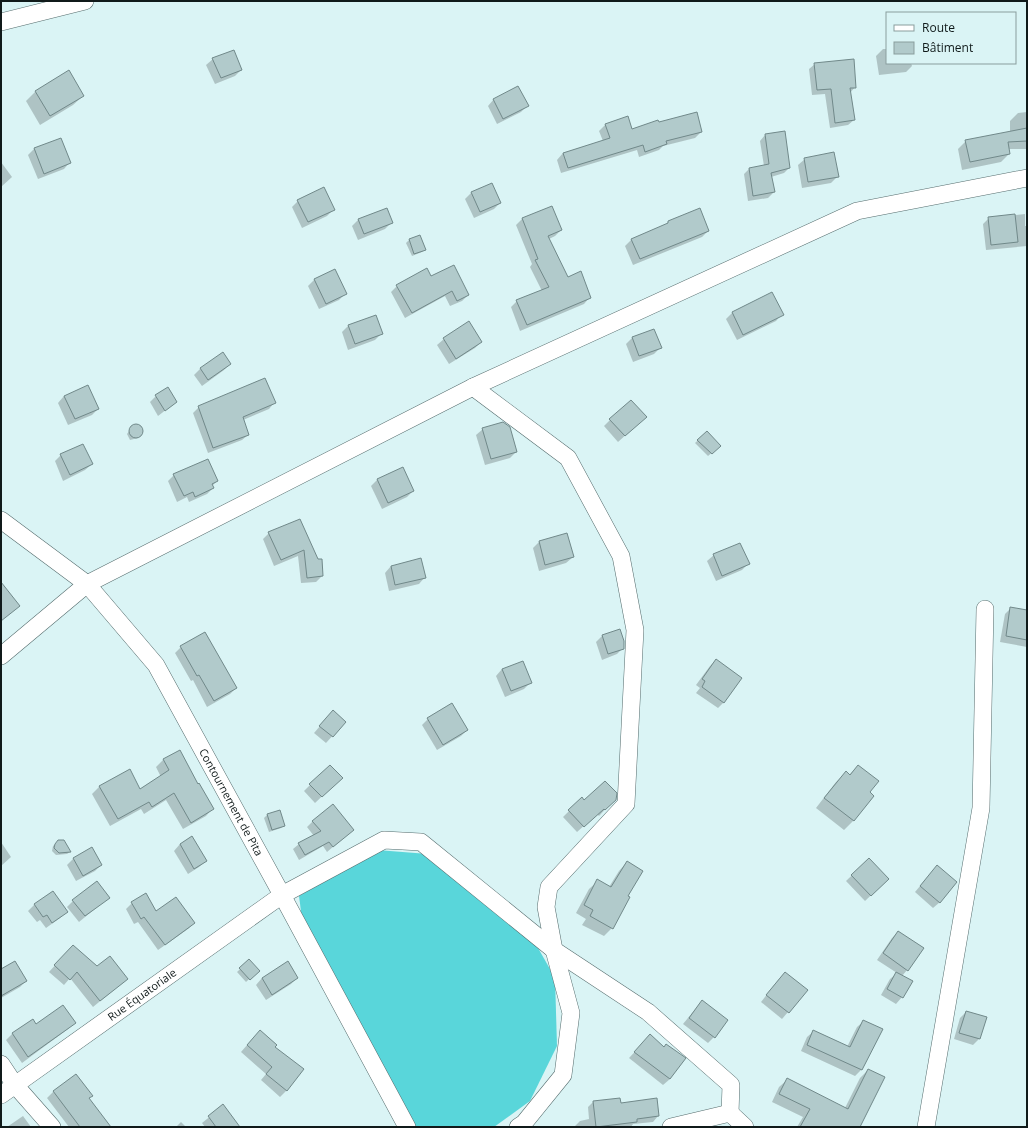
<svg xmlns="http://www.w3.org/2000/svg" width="1028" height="1128" font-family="'Open Sans',sans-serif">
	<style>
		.forest { fill: #59d6da }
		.shadow { fill: #0003 }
		.building { fill: #b1cacb; stroke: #71898a }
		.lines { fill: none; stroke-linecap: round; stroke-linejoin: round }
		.minor-casing { stroke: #556c6d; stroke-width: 18 }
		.minor { stroke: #fff; stroke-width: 17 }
		.labels { text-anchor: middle; stroke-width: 3; stroke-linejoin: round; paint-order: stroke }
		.street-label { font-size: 11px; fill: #101a1a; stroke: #daf4f5 }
	</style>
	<rect width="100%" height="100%" fill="#daf4f5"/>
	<polygon class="forest" points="377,850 428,854 533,939 555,978 557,1046 530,1101 494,1127 414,1127 302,919 299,896"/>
	<g class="shadow">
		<polygon points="883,49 887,49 887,63 911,63 912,66 906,72 879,75 876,56"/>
		<polygon points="213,59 241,70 235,76 215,84 206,65"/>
		<polygon points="815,64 855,87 850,93 854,120 848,125 830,128 825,94 812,95 809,69"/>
		<polygon points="35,92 83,96 73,105 40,125 26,101"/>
		<polygon points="494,99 527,106 521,112 497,124 488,106"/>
		<polygon points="1027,112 1027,149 1008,149 1009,154 1001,162 962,170 958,149 966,141 1010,132 1010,121 1018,113"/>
		<polygon points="658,123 701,132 695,138 663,146 659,150 639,157 637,150 561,173 557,160 563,153 603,141 599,131 606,124 631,130"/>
		<polygon points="765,135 789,168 784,173 771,177 774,192 768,198 748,201 744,174 749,169 764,166 760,141"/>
		<polygon points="61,139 70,162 64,169 38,179 28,155 34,149"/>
		<polygon points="805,159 838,176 831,183 802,188 798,165"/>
		<polygon points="1,162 12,177 1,187"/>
		<polygon points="471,193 500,203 494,209 474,218 465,199"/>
		<polygon points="298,201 334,209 327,216 302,228 292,207"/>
		<polygon points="552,207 561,230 555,236 549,239 568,278 590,297 584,304 520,331 511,307 517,301 542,291 530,267 532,264 516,225 522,219"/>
		<polygon points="386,209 391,223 385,229 358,240 352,226 358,220"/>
		<polygon points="1025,214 1025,226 1027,226 1027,256 1027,246 986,250 983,224 989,218"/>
		<polygon points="668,222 708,231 702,237 633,265 625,246 631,240 666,225"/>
		<polygon points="420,236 425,250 422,252 412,256 406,243 409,240"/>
		<polygon points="334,270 345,294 339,300 319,309 308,286 314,280"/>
		<polygon points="431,277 468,295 462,301 450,306 445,296 405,318 391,292 397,286"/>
		<polygon points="732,313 782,314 776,321 737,340 726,319"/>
		<polygon points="375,316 381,334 375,340 348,350 342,332 348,326"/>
		<polygon points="654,330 660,348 654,354 633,362 626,344 632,338"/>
		<polygon points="444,339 481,342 475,348 449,364 437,345"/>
		<polygon points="222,354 230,364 224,370 202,386 194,375 200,369"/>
		<polygon points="64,396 98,409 92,415 68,425 58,403"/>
		<polygon points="156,396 176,402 158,416 150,402"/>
		<polygon points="274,403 269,409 243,420 248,435 242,440 208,453 193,413 199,407"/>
		<polygon points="610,420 639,423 618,442 604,426"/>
		<polygon points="136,425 139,426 142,430 141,435 138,438 130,440 127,434 132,427"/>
		<polygon points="483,429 516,452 510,458 485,465 476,435"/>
		<polygon points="707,432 720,446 708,456 695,443"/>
		<polygon points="61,455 92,464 85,470 63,481 55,461"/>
		<polygon points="403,468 413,491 407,497 382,509 371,486 377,480"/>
		<polygon points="174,475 217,481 212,486 213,488 207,494 189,502 187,497 177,502 168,481"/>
		<polygon points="300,520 322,576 316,582 301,583 298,556 274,566 263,539 269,533"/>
		<polygon points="539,542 573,557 566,563 539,571 533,548"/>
		<polygon points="714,555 748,564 742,570 716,581 707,561"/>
		<polygon points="391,566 425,577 419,584 389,591 385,573"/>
		<polygon points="1011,608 1027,611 1027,647 1000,642 1005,614"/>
		<polygon points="620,630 623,648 617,654 602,660 596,642 602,636"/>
		<polygon points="181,647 236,688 230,694 207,707 193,680 191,681 175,653"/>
		<polygon points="716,660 724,702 718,708 696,693 700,688 696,685 710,666"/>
		<polygon points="502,669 530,683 524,689 505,697 496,676"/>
		<polygon points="327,718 345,722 326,743 314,733"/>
		<polygon points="428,719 467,730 461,736 437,750 422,725"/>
		<polygon points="179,751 198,785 213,808 206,816 183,829 166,800 144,814 141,809 110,826 92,794 100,786 140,790 161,777 156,767 163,760"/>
		<polygon points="858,766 868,792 873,796 853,821 844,830 816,808 836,782 846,773 849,775"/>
		<polygon points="335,784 315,803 304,791 310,785"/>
		<polygon points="615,799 599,816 597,814 577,832 563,817 569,811 584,801"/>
		<polygon points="279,811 284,826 281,828 269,832 264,818 267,815"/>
		<polygon points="313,821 347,835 327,852 323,846 299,860 293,849 299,844 314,836 307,827"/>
		<polygon points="192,838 206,861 199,867 188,874 174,851 180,844"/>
		<polygon points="59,841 70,852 67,854 56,855 52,851 53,846"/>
		<polygon points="1,842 11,857 1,866"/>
		<polygon points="92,848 101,865 95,871 76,881 67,865 73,859"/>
		<polygon points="869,859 888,879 865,901 846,881"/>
		<polygon points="627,862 612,928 604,936 582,925 586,919 576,913 589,889 598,881 609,887 619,871"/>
		<polygon points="931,873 940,902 933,908 915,892"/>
		<polygon points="52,892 66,912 60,918 46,928 40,920 37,922 28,911 34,905"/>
		<polygon points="145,895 156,912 194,923 188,929 158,950 138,922 134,924 126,909 132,903"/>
		<polygon points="108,898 79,922 67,907 73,901"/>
		<polygon points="898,932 907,970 902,976 902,997 896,1004 881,995 890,979 897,973 877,960 892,938"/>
		<polygon points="67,952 97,968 127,979 93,1007 70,978 64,985 49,972"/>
		<polygon points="249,961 258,971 246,982 237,972"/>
		<polygon points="1,970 26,981 20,987 1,998"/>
		<polygon points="262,978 297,978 291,984 266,1000 256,985"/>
		<polygon points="779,979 807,990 782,1019 761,1002"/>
		<polygon points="702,1001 714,1037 708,1043 683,1024"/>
		<polygon points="966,1012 985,1017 979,1039 973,1045 954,1039 960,1018"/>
		<polygon points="32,1020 36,1026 74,1023 68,1029 22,1063 6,1040 12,1034"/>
		<polygon points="864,1021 861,1070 855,1076 801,1051 807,1037 814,1031 847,1047 857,1027"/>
		<polygon points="254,1037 273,1048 302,1069 286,1091 280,1097 261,1080 266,1074 241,1052"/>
		<polygon points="644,1042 664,1048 684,1059 670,1079 663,1085 629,1058"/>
		<polygon points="868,1070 859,1127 797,1127 803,1117 772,1102 779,1087 787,1080 845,1108 860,1078"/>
		<polygon points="76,1075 88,1099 110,1127 69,1127 47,1098 53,1092"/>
		<polygon points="593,1102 620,1104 658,1116 653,1122 633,1124 631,1127 574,1127 580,1121 589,1119 588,1107"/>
		<polygon points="223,1106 238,1127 205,1127 202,1123"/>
		<polygon points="23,1116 31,1127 7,1127"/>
		<polygon points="181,1122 186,1127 176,1127"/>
	</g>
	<g class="building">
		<polygon points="234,50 242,70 221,78 212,58"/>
		<polygon points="854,59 856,88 850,88 855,120 835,123 831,89 817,90 814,63"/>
		<polygon points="69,70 84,96 50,116 35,91"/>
		<polygon points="518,86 529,106 503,119 493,99"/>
		<polygon points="697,112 702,132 666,141 667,144 645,152 643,145 568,168 563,153 610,138 605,124 628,116 632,129 658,120 659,122"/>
		<polygon points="1027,128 1027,141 1008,142 1010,154 970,162 965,140"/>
		<polygon points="785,131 790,168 771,173 775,192 753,196 749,168 769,164 765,134"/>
		<polygon points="61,138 71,163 44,174 34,148"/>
		<polygon points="834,152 839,177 808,182 804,158"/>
		<polygon points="492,183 501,203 480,212 471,192"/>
		<polygon points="324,187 335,210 308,222 297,200"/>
		<polygon points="552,206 562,230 548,236 568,277 581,271 591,298 527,325 516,300 549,287 535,260 538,259 522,218"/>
		<polygon points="387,208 393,223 364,234 358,219"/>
		<polygon points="700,208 709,231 640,259 631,239 668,223 668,221"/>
		<polygon points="1015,214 1018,242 991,245 988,217"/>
		<polygon points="420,235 426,250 414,254 409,239"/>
		<polygon points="454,265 469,295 457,301 452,291 412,313 396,285 427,268 431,276"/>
		<polygon points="335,269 347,294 326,304 314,279"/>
		<polygon points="772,292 784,315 743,335 732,312"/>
		<polygon points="376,315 383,334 355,344 348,325"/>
		<polygon points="469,321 482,342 456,359 443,338"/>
		<polygon points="654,329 662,348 639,356 632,337"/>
		<polygon points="223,352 231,364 208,380 200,368"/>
		<polygon points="265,378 276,403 243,417 249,435 213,448 198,406"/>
		<polygon points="88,385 99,409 75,419 64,396"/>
		<polygon points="168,387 177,402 165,411 155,395"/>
		<polygon points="631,400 647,417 625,436 609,419"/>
		<polygon points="503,422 510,427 517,452 491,459 482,428"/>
		<circle cx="136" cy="431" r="7"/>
		<polygon points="707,431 721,446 712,454 697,440"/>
		<polygon points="83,444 93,464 70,475 60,454"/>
		<polygon points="208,459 218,481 212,484 214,488 195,497 193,492 184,496 173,474"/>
		<polygon points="403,467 414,491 388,503 377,479"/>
		<polygon points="300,519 318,559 322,559 323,576 307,578 304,550 281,560 268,532"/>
		<polygon points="567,533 574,557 545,565 539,541"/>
		<polygon points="740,543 750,564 722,576 713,554"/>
		<polygon points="421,558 426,578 395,585 391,566"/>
		<polygon points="1,582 20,606 1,621"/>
		<polygon points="1010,607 1027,610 1027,640 1006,636"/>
		<polygon points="620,629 624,641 624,649 608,654 602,635"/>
		<polygon points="205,632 237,688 214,701 199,675 197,676 180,646"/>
		<polygon points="716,659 742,678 724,703 702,687 705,681 702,679"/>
		<polygon points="523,661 532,683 511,691 502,669"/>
		<polygon points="452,703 468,730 443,745 427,718"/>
		<polygon points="333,710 346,722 333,737 319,726"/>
		<polygon points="180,750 198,784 199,783 214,809 191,823 174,793 152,807 149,802 118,819 99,786 130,769 140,789 169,770 163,759"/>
		<polygon points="330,765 343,778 322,797 309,784"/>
		<polygon points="858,765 879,781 870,792 874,796 854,821 824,798 846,771 850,775"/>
		<polygon points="605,781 617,793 616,800 605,810 604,809 584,827 568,810 582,797 584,800"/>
		<polygon points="333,804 354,830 333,847 329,842 305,855 298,843 321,831 312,821"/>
		<polygon points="280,810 285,826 272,830 267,814"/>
		<polygon points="192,836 207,861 194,869 180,844"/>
		<polygon points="58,840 64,840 71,852 59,853 54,848 55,844"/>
		<polygon points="92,847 102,865 83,876 73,858"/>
		<polygon points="869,858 889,879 871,896 851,875"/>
		<polygon points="627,861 643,871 628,896 630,897 613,929 590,916 593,910 584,905 597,879 611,887"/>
		<polygon points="937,865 957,882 940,903 920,886"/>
		<polygon points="97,881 110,898 85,916 72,900"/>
		<polygon points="53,891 68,912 52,923 47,915 43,917 34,904"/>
		<polygon points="146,893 156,911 176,897 195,923 165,945 144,917 141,919 131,902"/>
		<polygon points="898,931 924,948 908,971 883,953"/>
		<polygon points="73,945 97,966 110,956 128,979 100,1001 77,972 70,980 54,965"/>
		<polygon points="249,959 260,971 250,980 239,968"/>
		<polygon points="15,961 27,981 1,996 1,969"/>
		<polygon points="288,961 298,978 272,995 262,978"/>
		<polygon points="785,972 808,990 789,1013 766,995"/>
		<polygon points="896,972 913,981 903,998 887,989"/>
		<polygon points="702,1000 728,1020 715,1038 689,1018"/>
		<polygon points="63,1005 76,1023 28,1057 12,1033 33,1019 36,1024"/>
		<polygon points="966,1011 987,1017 980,1039 959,1033"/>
		<polygon points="863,1020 883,1029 862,1070 807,1045 813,1030 850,1047"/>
		<polygon points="260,1030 277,1045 275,1047 304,1069 287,1091 266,1074 272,1067 247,1045"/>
		<polygon points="650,1034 664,1047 666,1044 686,1058 670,1079 634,1052"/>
		<polygon points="868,1069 885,1077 860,1127 800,1127 810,1109 779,1094 787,1078 848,1109"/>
		<polygon points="76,1074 93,1096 89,1098 111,1127 80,1127 53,1091"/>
		<polygon points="620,1098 621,1103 657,1098 659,1116 637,1119 637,1122 596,1127 593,1101"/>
		<polygon points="223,1104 240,1127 216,1127 208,1116"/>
	</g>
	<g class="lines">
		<g class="minor-casing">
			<g id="minor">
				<polyline points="1,22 85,1"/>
				<polyline points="473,387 568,458 621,556 635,630 626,804 549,887 546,907 554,950 571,1013 563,1075 524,1123 518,1127"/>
				<path id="s1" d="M1,520L87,584L156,665L282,895L407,1127"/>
				<polyline points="1,656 87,584 473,387 857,211 1027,178"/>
				<polyline points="1,1064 15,1085 52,1127"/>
				<path id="s2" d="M1,1095L282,895L384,840L421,842L554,950L648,1012L731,1085L730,1113"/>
				<polyline points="671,1127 730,1113 745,1127"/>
				<polyline points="926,1127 981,808 985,609"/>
			</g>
		</g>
		<use href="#minor" class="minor"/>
	</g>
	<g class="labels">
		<g class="street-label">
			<text dy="4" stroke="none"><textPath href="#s1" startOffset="370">Contournement de Pita</textPath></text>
			<text dy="4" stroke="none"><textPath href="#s2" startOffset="173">Rue Équatoriale</textPath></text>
		</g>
	</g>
	<rect width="1028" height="1128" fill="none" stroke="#101a1a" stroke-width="4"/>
	<rect x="886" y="12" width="130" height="52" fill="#daf4f5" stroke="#899d9d"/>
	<rect x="894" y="25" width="20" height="6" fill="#ffffff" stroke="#899d9d"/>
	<text x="922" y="32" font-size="12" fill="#101a1a">Route</text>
	<rect x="894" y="42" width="20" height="12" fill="#b1cacb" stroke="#899d9d"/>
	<text x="922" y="52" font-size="12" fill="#101a1a">Bâtiment</text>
</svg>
